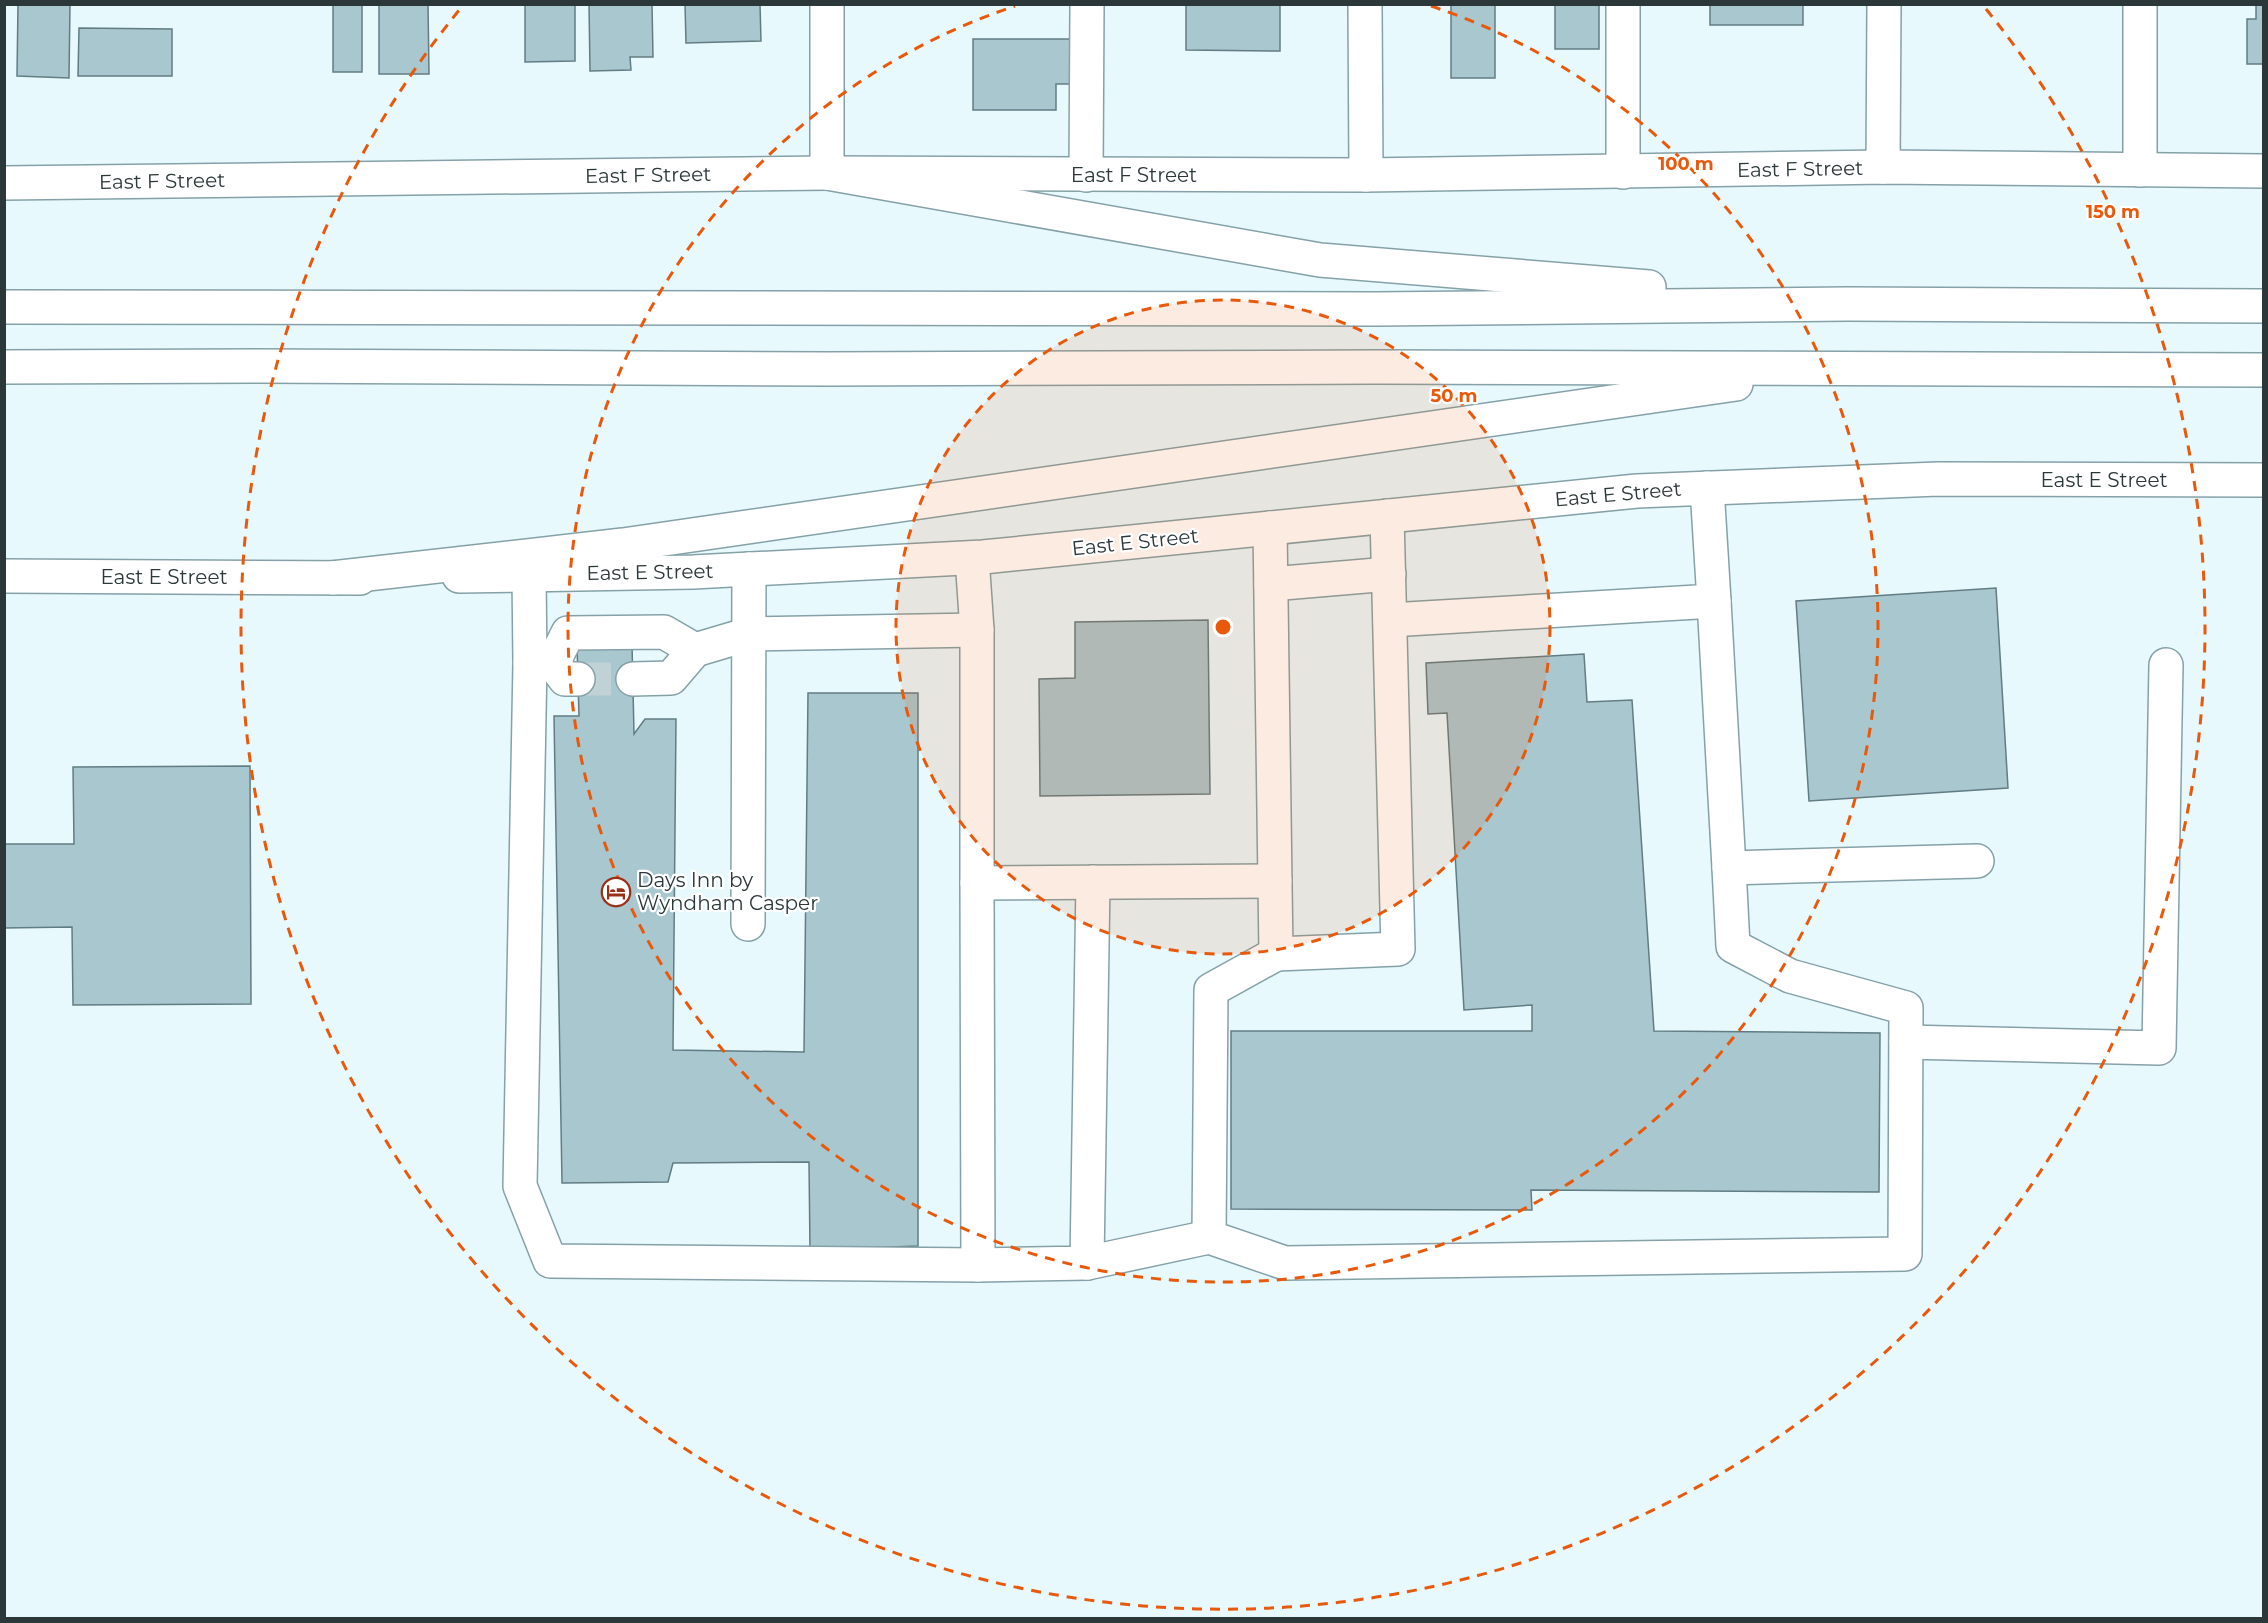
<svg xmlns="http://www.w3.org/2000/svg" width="2268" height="1623" font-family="Montserrat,sans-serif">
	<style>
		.building { fill: #a9c7ce; stroke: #617d83; stroke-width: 1.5 }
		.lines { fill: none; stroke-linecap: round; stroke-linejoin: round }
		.minor-tunnel { stroke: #c1d2d6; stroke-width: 33; stroke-dasharray: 33 16; stroke-linecap: butt }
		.minor-casing { stroke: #85a1a8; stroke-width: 36 }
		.major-casing { stroke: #85a1a8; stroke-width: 36 }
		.highway-casing { stroke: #85a1a8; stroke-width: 36 }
		.minor { stroke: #fff; stroke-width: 33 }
		.major { stroke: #fff; stroke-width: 33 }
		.highway { stroke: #fff; stroke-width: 33 }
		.ring { fill: none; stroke: #e8590c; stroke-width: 3; stroke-dasharray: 10 8 }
		.labels { text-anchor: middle; stroke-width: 4.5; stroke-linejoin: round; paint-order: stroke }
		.street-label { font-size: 20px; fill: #2b3739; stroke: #fff }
		.poi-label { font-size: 20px; fill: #2b3739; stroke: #fff; text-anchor: start }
		.centre { fill: #e8590c; stroke: #fff; stroke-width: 3 }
		.ring-label { font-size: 18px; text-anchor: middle; font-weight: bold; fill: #e8590c; stroke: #fff; stroke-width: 4.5; stroke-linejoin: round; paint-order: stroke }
	</style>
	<rect width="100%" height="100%" fill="#e7f9fd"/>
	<g class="building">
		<polygon points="18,4 70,4 69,78 17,76"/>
		<rect x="333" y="4" width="29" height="68"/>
		<polygon points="379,4 428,4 429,74 379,74"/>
		<polygon points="525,4 575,4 575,61 525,62"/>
		<polygon points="589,4 652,4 653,57 630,57 631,70 590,71"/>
		<polygon points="685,4 760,4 761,41 686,43"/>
		<polygon points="1186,4 1280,4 1280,51 1186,50"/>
		<rect x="1451" y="4" width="44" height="74"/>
		<rect x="1555" y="4" width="44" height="45"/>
		<rect x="1710" y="4" width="93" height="21"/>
		<polygon points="2256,4 2264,4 2264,64 2247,64 2247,19 2256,19"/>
		<polygon points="79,28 172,29 172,76 78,76"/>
		<polygon points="973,39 1071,39 1071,84 1056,84 1056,110 973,110"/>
		<polygon points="1996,588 2008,788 1809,801 1796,601"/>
		<polygon points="1208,620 1210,794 1040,796 1039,679 1075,678 1075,622"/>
		<polygon points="632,644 634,734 645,719 676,719 673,1050 804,1052 808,693 918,693 918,1246 810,1250 809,1162 673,1163 668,1182 562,1183 554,716 579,716 577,645"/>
		<polygon points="1584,654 1587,702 1632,700 1654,1031 1880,1033 1879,1192 1531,1190 1532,1210 1231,1209 1231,1031 1532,1031 1532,1005 1464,1010 1447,713 1428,714 1426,663"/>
		<polygon points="250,766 251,1004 73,1005 72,927 4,928 4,844 74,844 73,767"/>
	</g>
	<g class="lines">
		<polyline class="minor-tunnel" points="578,679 633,679"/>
		<g class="minor-casing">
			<g id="minor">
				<polyline points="1365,4 1366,175"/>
				<polyline points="1623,4 1623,172"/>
				<polyline points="1883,167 1884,4"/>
				<polyline points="2140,170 2140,4"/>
				<polyline points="827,173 827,4"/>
				<polyline points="1086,175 1087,4"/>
				<polyline points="1270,528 1276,954 1398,949 1387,516"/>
				<polyline points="972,558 977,630 977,883 1275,881"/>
				<polyline points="529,575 530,663 520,1186 550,1261 978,1265"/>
				<polyline points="1271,584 1389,574"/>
				<polyline points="1714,601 1729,868 1977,861"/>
				<polyline points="1390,620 1714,601 1707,488"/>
				<polyline points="530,663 553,663 568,633 664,632 695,650 749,634 977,630"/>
				<polyline points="553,663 565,679 578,679"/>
				<polyline points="633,679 671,678 695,650"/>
				<polyline points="977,883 978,1265 1087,1263 1093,882"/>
				<polyline points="748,924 749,569"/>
				<polyline points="1276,954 1211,990 1209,1237 1285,1263 1905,1254 1906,1008 1790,976 1733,946 1729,868"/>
				<polyline points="1906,1042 2159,1048 2166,665"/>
				<polyline points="1087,1263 1209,1237"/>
			</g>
		</g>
		<g class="major-casing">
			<g id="major">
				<polyline points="4,183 827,173 1366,175 1883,167 2264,171"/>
				<polyline points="4,576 360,578"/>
				<polyline points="459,576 693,572 983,557 1637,491 1938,479 2264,480"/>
			</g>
		</g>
		<g class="highway-casing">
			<g id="highway">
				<polyline points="827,173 1320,260 1649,287"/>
				<polyline points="4,307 1376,309 1848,304 2264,306"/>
				<polyline points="4,367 257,366 827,369 1375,367 2264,370"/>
				<polyline points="332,578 623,545 1736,384"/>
			</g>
		</g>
		<use href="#minor" class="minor"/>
		<use href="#major" class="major"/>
		<use href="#highway" class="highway"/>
	</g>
	<circle cx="1223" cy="627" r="327" fill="#e8590c" fill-opacity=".12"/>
	<g class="ring">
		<circle cx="1223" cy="627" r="327"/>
		<path d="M1431 6A655 655 0 1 1 1015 6"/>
		<path d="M1986 9A982 982 0 1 1 460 9"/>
	</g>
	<defs>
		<g id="hotel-ring" transform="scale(1.5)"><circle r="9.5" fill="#fff" stroke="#993118" stroke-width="1.5"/><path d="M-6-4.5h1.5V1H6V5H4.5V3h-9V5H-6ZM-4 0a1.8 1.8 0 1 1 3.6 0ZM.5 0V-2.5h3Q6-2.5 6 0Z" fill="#993118"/></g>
	</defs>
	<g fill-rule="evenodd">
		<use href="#hotel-ring" x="616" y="892"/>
	</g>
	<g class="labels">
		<g class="street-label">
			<text transform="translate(1800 169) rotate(-1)" y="7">East F Street</text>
			<text transform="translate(648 175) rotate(-1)" y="7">East F Street</text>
			<text x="1134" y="182">East F Street</text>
			<text transform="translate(162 181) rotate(-1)" y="7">East F Street</text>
			<text x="2104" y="487">East E Street</text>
			<text transform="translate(1618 494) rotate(-5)" y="7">East E Street</text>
			<text transform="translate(1135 542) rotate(-6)" y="7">East E Street</text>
			<text transform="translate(650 572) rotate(-1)" y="7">East E Street</text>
			<text x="164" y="584">East E Street</text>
		</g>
		<g class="poi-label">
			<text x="637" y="887">Days Inn by<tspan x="637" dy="23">Wyndham Casper</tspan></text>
		</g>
	</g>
	<circle cx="1223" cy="627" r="9" class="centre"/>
	<g class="ring-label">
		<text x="1686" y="170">100 m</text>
		<text x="2113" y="218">150 m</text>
		<text x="1454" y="402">50 m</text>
	</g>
	<rect width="2268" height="1623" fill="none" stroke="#2b3739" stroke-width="12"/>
</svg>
